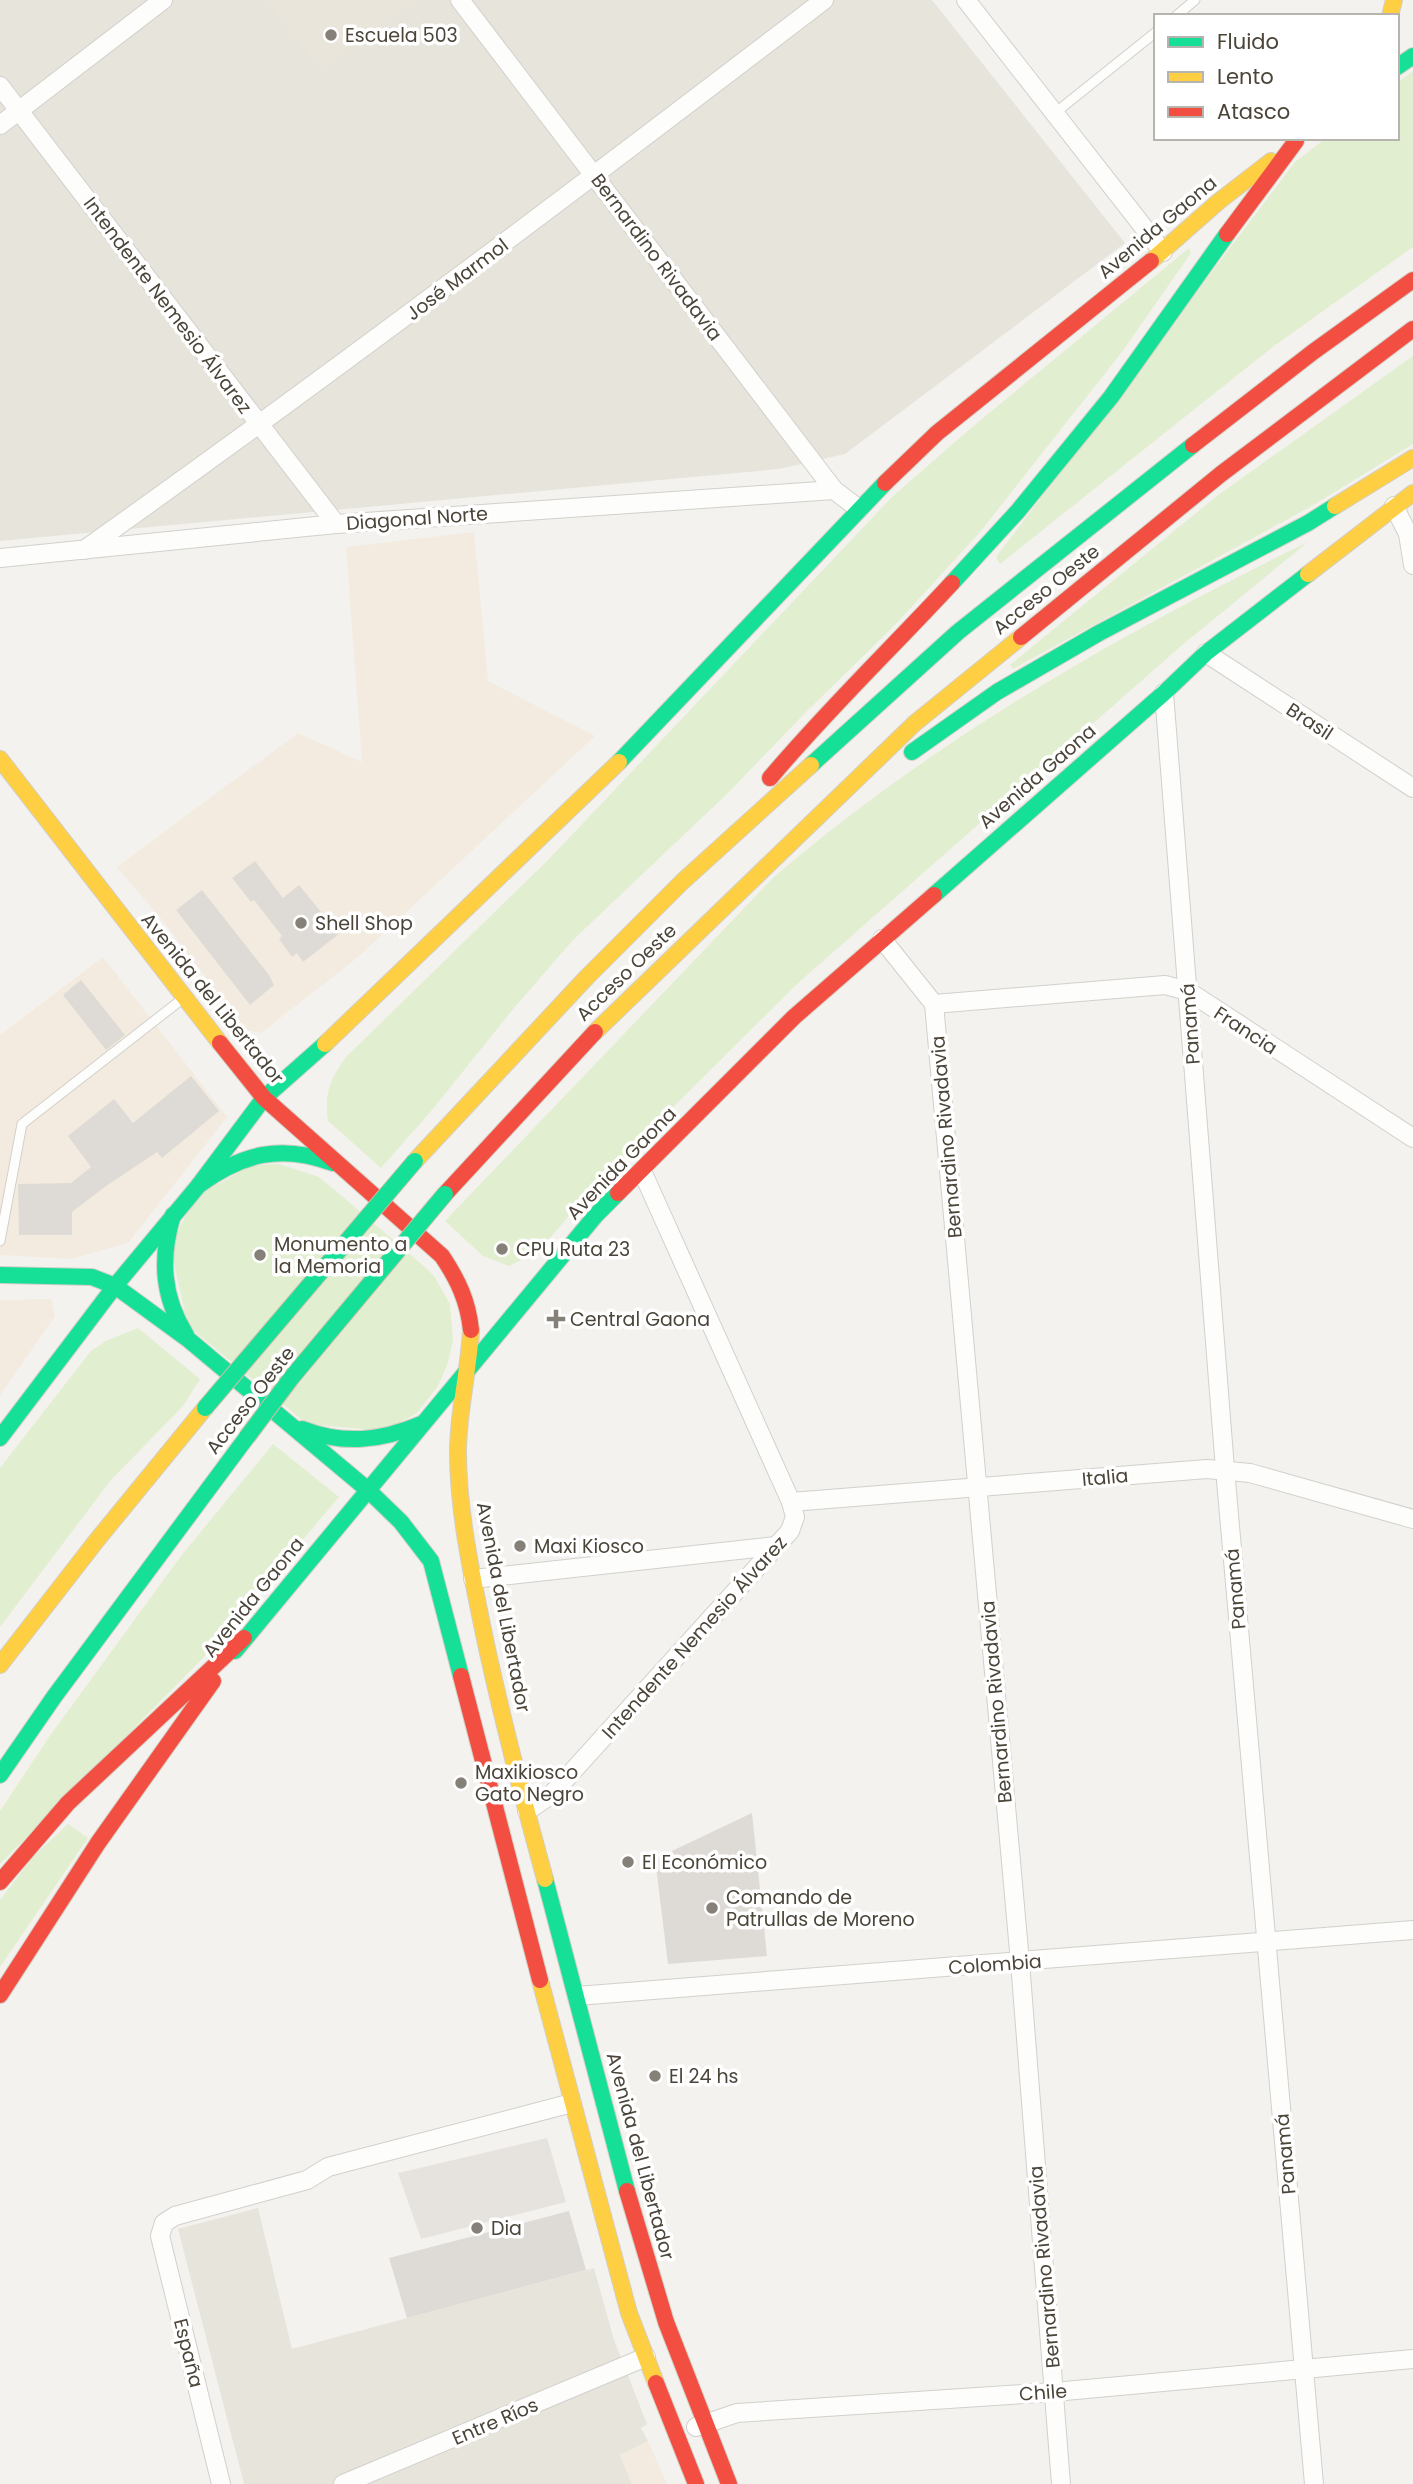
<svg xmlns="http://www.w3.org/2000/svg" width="1413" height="2484" font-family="Poppins,sans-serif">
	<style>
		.residential { fill: #e7e4dc }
		.commercial { fill: #f3ebdf }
		.education { fill: #eae5da }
		.green { fill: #e1eecf }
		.parking { fill: #e6e3df }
		.building { fill: #dedbd6 }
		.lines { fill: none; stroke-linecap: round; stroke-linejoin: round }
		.lane-casing { stroke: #d2d0cb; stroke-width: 11 }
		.street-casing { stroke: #d2d0cb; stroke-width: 20 }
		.fast-casing { stroke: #d3cfc5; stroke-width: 18 }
		.slow-casing { stroke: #d3cfc5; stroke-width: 18 }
		.jam-casing { stroke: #d3cfc5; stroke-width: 18 }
		.lane { stroke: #fdfdfc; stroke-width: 9 }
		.street { stroke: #fdfdfc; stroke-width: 18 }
		.fast { stroke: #16e098; stroke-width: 16 }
		.slow { stroke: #ffcf43; stroke-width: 16 }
		.jam { stroke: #f24e42; stroke-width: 16 }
		.fast-bridge-casing { stroke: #ccbfa9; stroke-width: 18; stroke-linecap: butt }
		.fast-bridge { stroke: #16e098; stroke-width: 16 }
		.poi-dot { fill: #868178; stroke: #fff; stroke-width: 2.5 }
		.labels { text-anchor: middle; stroke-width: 7; stroke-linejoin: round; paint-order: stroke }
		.poi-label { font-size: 19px; fill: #4b4439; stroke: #fff; text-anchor: start }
		.street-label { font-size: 19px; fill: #4b4439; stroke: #fff }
	</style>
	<rect width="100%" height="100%" fill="#f4f2ee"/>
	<g class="residential">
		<polygon points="0,0 932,0 1125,243 845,454 779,469 0,541"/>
		<polygon points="258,2208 292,2349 594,2268 614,2340 647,2424 641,2428 648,2441 620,2455 632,2484 244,2484 178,2229"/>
	</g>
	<g class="commercial">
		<polygon points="474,532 488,681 595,736 357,958 261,1033 246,1030 162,920 117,867 298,733 362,762 346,547"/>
		<polygon points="103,957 227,1117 128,1243 71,1259 0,1255 0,1035"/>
		<polygon points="51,1299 55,1316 0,1395 0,1300"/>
		<polygon points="648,2441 667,2484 632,2484 620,2455"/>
	</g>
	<polygon class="education" points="267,0 415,0 320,70"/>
	<g class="green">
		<polygon points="1413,71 1413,247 1274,346 1000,564 996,557 1295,162 1326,138 1397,138 1397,83"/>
		<path d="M1189,248L1191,253L1122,352L980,532L896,624L804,714L729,792L573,940L514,1008L432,1110L381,1168L328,1121C324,1092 330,1080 346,1057L550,858L892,497L971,428Z"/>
		<polygon points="1413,356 1413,444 1310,507 1013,669 1010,665 1218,495"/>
		<path d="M1308,542L1181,646L797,984L596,1184L538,1252L509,1266L483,1256L445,1221L774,877C934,740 1119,634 1308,542Z"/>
		<polygon points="279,1164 319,1177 330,1186 426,1268 434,1276 450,1304 453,1340 448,1363 438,1386 417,1413 385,1431 307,1424 188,1326 170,1246 196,1196 252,1165"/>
		<polygon points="138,1328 200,1379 183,1406 110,1481 0,1627 0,1468 91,1351 106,1341"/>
		<polygon points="273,1444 339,1497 202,1659 0,1864 0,1811 49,1737 181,1556"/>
		<polygon points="68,1824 88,1838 0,1967 0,1900 33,1857"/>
	</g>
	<polygon class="parking" points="547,2138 566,2202 421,2239 398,2173"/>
	<g class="building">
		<polygon points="255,861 283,898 299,885 339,934 303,962 297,953 292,957 279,939 282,936 254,900 251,902 232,878"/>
		<polygon points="202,890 269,975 274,985 250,1005 176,910"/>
		<polygon points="81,980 125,1035 106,1050 63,995"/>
		<polygon points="191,1076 219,1111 162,1158 157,1152 106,1186 72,1212 72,1235 19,1235 18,1184 71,1183 91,1167 68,1136 114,1099 133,1123"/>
		<polygon points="752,1813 767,1956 668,1964 655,1859"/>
		<polygon points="569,2211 586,2270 407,2318 389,2258"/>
	</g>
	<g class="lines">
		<g class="lane-casing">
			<g id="lane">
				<polyline points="1176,16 1195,0"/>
				<polyline points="1055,113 1156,32"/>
				<polyline points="0,1241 22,1124 181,1000"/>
			</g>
		</g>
		<g class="street-casing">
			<g id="street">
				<polyline points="460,0 834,490 859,509"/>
				<polyline points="966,0 1163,252"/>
				<polyline points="0,86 336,524"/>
				<polyline points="0,125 163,0"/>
				<polyline points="1394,506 1408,534 1413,565"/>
				<path d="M84,550C335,372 580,187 824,0"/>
				<polyline points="0,558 336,524 834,490"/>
				<polyline points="1206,653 1413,788"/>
				<polyline points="1164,693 1225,1469 1314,2484"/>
				<polyline points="882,939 934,1004 1020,1962 1061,2484"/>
				<polyline points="934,1004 1165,985 1188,991 1413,1138"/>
				<polyline points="791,1502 1207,1469 1250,1473 1413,1519"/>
				<polyline points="473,1579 776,1546"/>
				<polyline points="527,1811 552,1794 790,1531 795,1517 791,1502 642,1171"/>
				<polyline points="577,1996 1413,1930"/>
				<polyline points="696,2427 737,2413 1054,2392 1413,2359"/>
				<polyline points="221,2484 160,2236 164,2223 175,2216 307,2180 328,2167 572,2103"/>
				<polyline points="343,2484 646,2357"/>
			</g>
		</g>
		<g class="fast-casing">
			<g id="fast">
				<polyline points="1397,67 1413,56"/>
				<polyline points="952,583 1018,511 1111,397 1227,234"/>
				<polyline points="912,752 997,692 1099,633 1308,523 1335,506"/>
				<polyline points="619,762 885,483"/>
				<polyline points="811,765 958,632 1193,445"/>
				<polyline points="934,895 1164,693 1206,653 1308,574"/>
				<path d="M199,1185C243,1153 281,1144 333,1163"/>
				<path d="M173,1215C160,1258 162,1296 186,1335"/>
				<polyline points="0,1275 92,1277 115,1286 189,1340 368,1490 401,1522 431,1561 461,1676"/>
				<path d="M302,1429C343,1445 381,1441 421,1424"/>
				<polyline points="0,1438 115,1286 199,1185 264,1098 325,1044"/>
				<polyline points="235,1651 596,1215 618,1193"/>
				<polyline points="0,1775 54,1697 247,1437"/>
				<polyline points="545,1879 627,2191"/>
			</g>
		</g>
		<g class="slow-casing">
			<g id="slow">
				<polyline points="1390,16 1394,0"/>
				<polyline points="1151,261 1218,202 1271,161"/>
				<polyline points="1335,506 1413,458"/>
				<polyline points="1308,574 1413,493"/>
				<polyline points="0,759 220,1043"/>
				<polyline points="595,1032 915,723 1021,637"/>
				<polyline points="325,1044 619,762"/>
				<polyline points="415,1161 587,977 682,882 811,765"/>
				<path d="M471,1330C469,1371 458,1410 458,1452C458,1503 468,1555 478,1605C496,1697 520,1788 545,1879"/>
				<polyline points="0,1665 97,1540 205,1408"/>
				<polyline points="540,1980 629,2313 656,2383"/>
			</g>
		</g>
		<g class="jam-casing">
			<g id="jam">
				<polyline points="1227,234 1296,141"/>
				<polyline points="1193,445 1313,352 1413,280"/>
				<polyline points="885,483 937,433 1151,261"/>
				<polyline points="1021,637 1221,474 1413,329"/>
				<path d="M770,778C827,710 892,648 952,583"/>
				<path d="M220,1043L264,1098L442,1256C458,1280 468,1301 471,1330"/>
				<polyline points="618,1193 794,1017 934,895"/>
				<polyline points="445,1194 595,1032"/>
				<polyline points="461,1676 540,1980"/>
				<polyline points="0,1882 68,1803 244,1638"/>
				<polyline points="0,1995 98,1843 213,1681"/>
				<polyline points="627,2191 666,2322 729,2484"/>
				<polyline points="656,2383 696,2484"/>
			</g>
		</g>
		<use href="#lane" class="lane"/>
		<use href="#street" class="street"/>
		<use href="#fast" class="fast"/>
		<use href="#slow" class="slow"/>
		<use href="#jam" class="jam"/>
		<g class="fast-bridge-casing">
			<g id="fast-bridge">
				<polyline points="205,1408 415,1161"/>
				<polyline points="247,1437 292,1377 445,1194"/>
			</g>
		</g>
		<use href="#fast-bridge" class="fast-bridge"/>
	</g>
	<g class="poi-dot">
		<circle cx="331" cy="35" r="7"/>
		<circle cx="301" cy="923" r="7"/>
		<circle cx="502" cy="1249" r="7"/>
		<circle cx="260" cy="1255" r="7"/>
		<path d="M552.5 1308.5h7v7h7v7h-7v7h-7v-7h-7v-7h7z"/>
		<circle cx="520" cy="1546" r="7"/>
		<circle cx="461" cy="1783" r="7"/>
		<circle cx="628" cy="1862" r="7"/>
		<circle cx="712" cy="1908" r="7"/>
		<circle cx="655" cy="2076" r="7"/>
		<circle cx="477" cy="2228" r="7"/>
	</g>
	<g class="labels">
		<g class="poi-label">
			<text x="345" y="42">Escuela 503</text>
			<text x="315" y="930">Shell Shop</text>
			<text x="274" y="1251">Monumento a<tspan x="274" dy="22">la Memoria</tspan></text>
			<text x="516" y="1256">CPU Ruta 23</text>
			<text x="570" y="1326">Central Gaona</text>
			<text x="534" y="1553">Maxi Kiosco</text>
			<text x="475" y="1779">Maxikiosco<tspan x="475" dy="22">Gato Negro</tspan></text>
			<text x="642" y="1869">El Económico</text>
			<text x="726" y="1904">Comando de<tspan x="726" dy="22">Patrullas de Moreno</tspan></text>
			<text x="669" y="2083">El 24 hs</text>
			<text x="491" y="2235">Dia</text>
		</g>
		<g class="street-label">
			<text transform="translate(1157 227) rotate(-40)" y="7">Avenida Gaona</text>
			<text transform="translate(657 257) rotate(53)" y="7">Bernardino Rivadavia</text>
			<text transform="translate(457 279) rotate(-37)" y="7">José Marmol</text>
			<text transform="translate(168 305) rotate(53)" y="7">Intendente Nemesio Álvarez</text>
			<text transform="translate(417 518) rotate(-4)" y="7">Diagonal Norte</text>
			<text transform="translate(1046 589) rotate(-39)" y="7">Acceso Oeste</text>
			<text transform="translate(1310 721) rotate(33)" y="7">Brasil</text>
			<text transform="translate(1037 776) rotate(-41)" y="7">Avenida Gaona</text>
			<text transform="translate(626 972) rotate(-44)" y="7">Acceso Oeste</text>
			<text transform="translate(213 998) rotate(51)" y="7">Avenida del Libertador</text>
			<text transform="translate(1190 1024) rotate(-94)" y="7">Panamá</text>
			<text transform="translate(1246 1030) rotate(33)" y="7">Francia</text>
			<text transform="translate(946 1137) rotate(-95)" y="7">Bernardino Rivadavia</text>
			<text transform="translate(621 1163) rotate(-46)" y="7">Avenida Gaona</text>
			<text transform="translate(250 1400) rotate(-52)" y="7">Acceso Oeste</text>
			<text transform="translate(1105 1477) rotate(-5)" y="7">Italia</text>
			<text transform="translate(1235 1589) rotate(-95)" y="7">Panamá</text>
			<text transform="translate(253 1597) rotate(-51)" y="7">Avenida Gaona</text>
			<text transform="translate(504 1607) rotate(79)" y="7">Avenida del Libertador</text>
			<text transform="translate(694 1637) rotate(-48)" y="7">Intendente Nemesio Álvarez</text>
			<text transform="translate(996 1702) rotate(-95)" y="7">Bernardino Rivadavia</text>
			<text transform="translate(995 1964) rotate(-4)" y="7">Colombia</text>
			<text transform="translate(1285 2154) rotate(-95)" y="7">Panamá</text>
			<text transform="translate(641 2156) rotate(75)" y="7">Avenida del Libertador</text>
			<text transform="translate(1044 2267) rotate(-95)" y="7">Bernardino Rivadavia</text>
			<text transform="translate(189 2353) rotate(76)" y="7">España</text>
			<text transform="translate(1043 2392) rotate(-4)" y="7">Chile</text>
			<text transform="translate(495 2421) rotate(-23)" y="7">Entre Ríos</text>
		</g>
	</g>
	<rect x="1154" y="14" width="245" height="126" fill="#ffffff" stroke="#b7b4b0" stroke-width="2"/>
	<rect x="1168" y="37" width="35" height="10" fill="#16e098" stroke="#b7b4b0" stroke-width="2"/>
	<text x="1217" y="49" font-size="21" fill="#4b4439">Fluido</text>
	<rect x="1168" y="72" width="35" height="10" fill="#ffcf43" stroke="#b7b4b0" stroke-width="2"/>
	<text x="1217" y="84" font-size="21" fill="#4b4439">Lento</text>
	<rect x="1168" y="107" width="35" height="10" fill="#f24e42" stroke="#b7b4b0" stroke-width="2"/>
	<text x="1217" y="119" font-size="21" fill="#4b4439">Atasco</text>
</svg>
